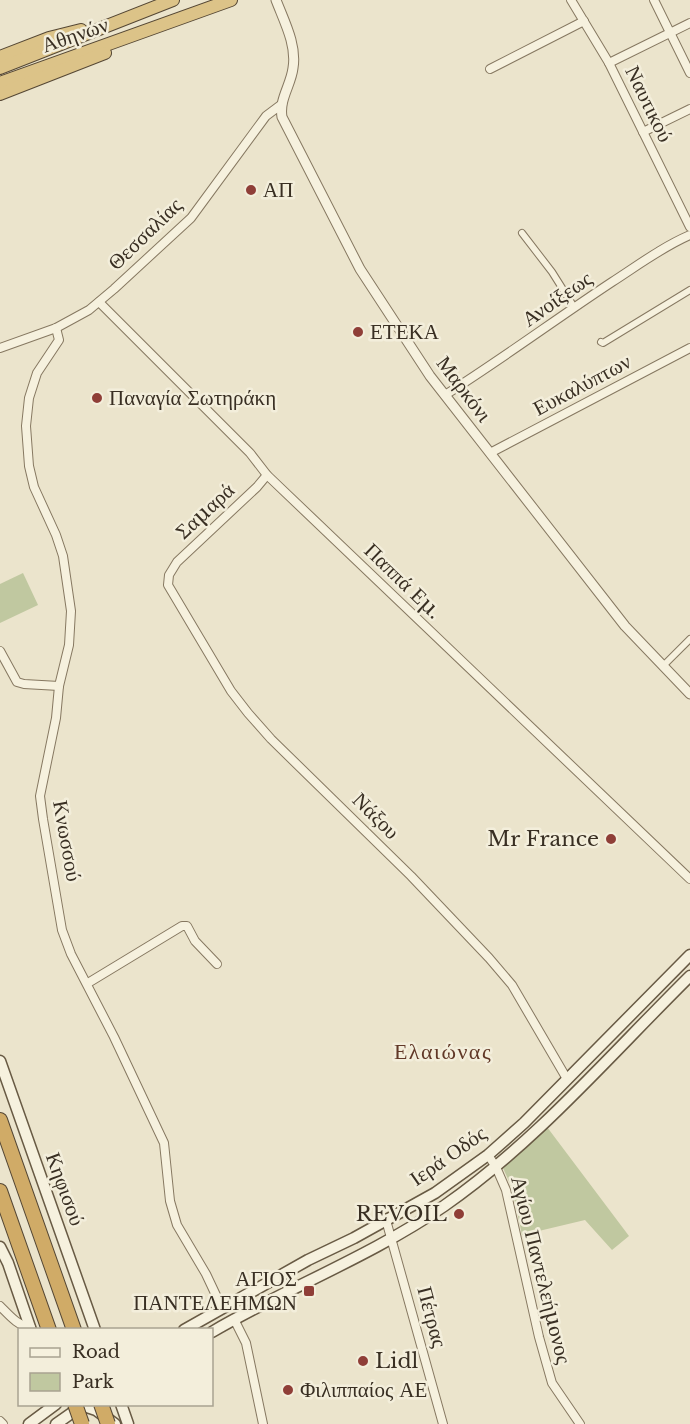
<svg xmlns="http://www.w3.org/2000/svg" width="690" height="1424" font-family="'Libre Baskerville',serif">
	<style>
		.green { fill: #c0c8a0 }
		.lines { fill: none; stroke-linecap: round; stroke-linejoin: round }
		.pedestrian-casing { stroke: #867861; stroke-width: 8 }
		.minor-casing { stroke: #867861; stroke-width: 10 }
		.tertiary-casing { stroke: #867861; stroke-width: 11 }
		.secondary-casing { stroke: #685a44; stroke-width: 13 }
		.trunk-casing { stroke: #554734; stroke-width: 14 }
		.motorway-casing { stroke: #554734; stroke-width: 16 }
		.pedestrian { stroke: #f6f1de; stroke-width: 6 }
		.minor { stroke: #f6f1de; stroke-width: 8 }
		.tertiary { stroke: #f6f1de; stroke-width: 9 }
		.secondary { stroke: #f6f1de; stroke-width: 10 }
		.trunk { stroke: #dcc388; stroke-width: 12 }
		.motorway { stroke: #d0ab67; stroke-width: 14 }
		.motorway-bridge-casing { stroke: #554734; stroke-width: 16; stroke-linecap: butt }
		.motorway-bridge { stroke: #d0ab67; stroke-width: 14 }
		.poi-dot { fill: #8f3e37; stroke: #f3eedb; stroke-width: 2 }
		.labels { text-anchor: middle; stroke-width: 5; stroke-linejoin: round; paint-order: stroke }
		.street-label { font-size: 21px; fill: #392f23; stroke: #f3eedb }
		.poi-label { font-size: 21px; fill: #392f23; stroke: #f3eedb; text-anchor: start }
		.neighbourhood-label { font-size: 22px; letter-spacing: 1.5px; fill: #613827; stroke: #f3eedb }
	</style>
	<rect width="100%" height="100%" fill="#ebe4cc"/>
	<g class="green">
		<polygon points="23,573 38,605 0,623 0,584"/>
		<polygon points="547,1127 629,1236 612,1250 585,1220 522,1235 512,1188 503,1168"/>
	</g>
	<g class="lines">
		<g class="pedestrian-casing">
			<g id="pedestrian">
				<polyline points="522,233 552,272 574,307"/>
				<polyline points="601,342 603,343 690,290"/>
				<polyline points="663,666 690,639"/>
			</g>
		</g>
		<g class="minor-casing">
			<g id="minor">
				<polyline points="571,0 609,63 690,227"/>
				<polyline points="654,0 690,73"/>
				<polyline points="609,63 690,23"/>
				<polyline points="490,69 584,21"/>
				<polyline points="643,132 690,109"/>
				<polyline points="99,302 250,453 267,475 690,879"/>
				<polyline points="56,328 59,340 37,373 29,398 26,426 29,466 34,487 56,535 63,556 71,611 69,645 59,686 56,718 40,796 43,819 62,930 71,954 114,1037 164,1143 170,1201 177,1225 206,1274 222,1308"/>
				<polyline points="0,348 56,328 89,310 114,289 191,218 266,116 282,104"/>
				<path d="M445,395C502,359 556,319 612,282C637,266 662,247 690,235"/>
				<polyline points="490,453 690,348"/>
				<polyline points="267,475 257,487 177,562 169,575 168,585 231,691 248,713 271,739 411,876 489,958 512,985 567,1079"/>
				<polyline points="0,651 17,682 24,684 59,686"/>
				<polyline points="88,983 182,926 187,926 195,941 217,964"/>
				<polyline points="488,1155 496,1167 506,1190 539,1337 552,1383 580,1424"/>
				<polyline points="386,1220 443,1424"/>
				<path d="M0,1306C10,1316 17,1325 31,1328"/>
				<polyline points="234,1319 246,1343 263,1424"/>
				<polyline points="0,1421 3,1424"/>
			</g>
		</g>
		<g class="tertiary-casing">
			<path id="tertiary" d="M276,0C284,21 297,45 293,68C291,85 279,99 282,117L360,269L430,376L625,626L690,694"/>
		</g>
		<g class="secondary-casing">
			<g id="secondary">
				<polyline points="0,1061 95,1330"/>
				<polyline points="0,1247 8,1263 31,1330"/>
				<polyline points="184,1330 308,1260 354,1238 435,1193 488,1155 524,1123 690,955"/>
				<path d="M212,1332C287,1288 371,1256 444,1206C536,1142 610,1055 690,976"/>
				<polyline points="78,1404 96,1410 115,1424"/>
				<polyline points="121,1404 128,1424"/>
				<polyline points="29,1424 56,1404"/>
				<polyline points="56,1424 83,1405"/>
			</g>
		</g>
		<g class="trunk-casing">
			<g id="trunk">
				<polyline points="0,57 49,38 81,30"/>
				<polyline points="0,68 173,0"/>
				<polyline points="0,83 231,0"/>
				<polyline points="0,94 105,53"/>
			</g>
		</g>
		<g class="motorway-casing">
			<g id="motorway">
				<polyline points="0,1120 74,1330"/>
				<polyline points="0,1191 49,1330"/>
			</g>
		</g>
		<use href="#pedestrian" class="pedestrian"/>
		<use href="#minor" class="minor"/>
		<use href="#tertiary" class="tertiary"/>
		<use href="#secondary" class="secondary"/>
		<use href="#trunk" class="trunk"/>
		<use href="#motorway" class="motorway"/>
		<g class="motorway-bridge-casing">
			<g id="motorway-bridge">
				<polyline points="75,1404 82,1424"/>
				<polyline points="101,1404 108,1424"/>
			</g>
		</g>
		<use href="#motorway-bridge" class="motorway-bridge"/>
	</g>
	<g class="poi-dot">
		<circle cx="251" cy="190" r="6"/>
		<circle cx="358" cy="332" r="6"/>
		<circle cx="97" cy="398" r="6"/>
		<circle cx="611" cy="839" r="6"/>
		<circle cx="459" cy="1214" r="6"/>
		<rect x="303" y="1285" width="12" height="12" rx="3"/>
		<circle cx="363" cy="1361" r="6"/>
		<circle cx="288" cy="1390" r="6"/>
	</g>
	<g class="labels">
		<g class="street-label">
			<text transform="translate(75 35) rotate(-19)" y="7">Αθηνών</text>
			<text transform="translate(649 104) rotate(64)" y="7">Ναυτικού</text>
			<text transform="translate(145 234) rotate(-44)" y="7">Θεσσαλίας</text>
			<text transform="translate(557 299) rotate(-35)" y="7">Ανοίξεως</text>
			<text transform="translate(582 385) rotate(-28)" y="7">Ευκαλύπτων</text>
			<text transform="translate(464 389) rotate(53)" y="7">Μαρκόνι</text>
			<text transform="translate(205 511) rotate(-43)" y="7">Σαμαρά</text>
			<text transform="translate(403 581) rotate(44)" y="7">Παππά Εμ.</text>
			<text transform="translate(376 816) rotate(45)" y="7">Νάξου</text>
			<text transform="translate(67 841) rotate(80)" y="7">Κνωσσού</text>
			<text transform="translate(448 1156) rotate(-35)" y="7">Ιερά Οδός</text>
			<text transform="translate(65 1189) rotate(70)" y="7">Κηφισού</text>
			<text transform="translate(541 1270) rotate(76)" y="7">Αγίου Παντελεήμονος</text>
			<text transform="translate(432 1317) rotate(75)" y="7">Πέτρας</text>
		</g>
		<g class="poi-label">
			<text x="263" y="197">ΑΠ</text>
			<text x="370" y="339">ΕΤΕΚΑ</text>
			<text x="109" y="405">Παναγία Σωτηράκη</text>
			<text x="599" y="846" text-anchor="end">Mr France</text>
			<text x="447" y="1221" text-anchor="end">REVOIL</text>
			<text x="297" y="1286" text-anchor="end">ΑΓΙΟΣ<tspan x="297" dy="24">ΠΑΝΤΕΛΕΗΜΩΝ</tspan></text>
			<text x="375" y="1368">Lidl</text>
			<text x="300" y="1397">Φιλιππαίος ΑΕ</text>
		</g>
		<g class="neighbourhood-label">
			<text x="443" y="1059">Ελαιώνας</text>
		</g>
	</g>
	<rect x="18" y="1328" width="195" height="78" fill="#f3eedb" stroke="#a9a291" stroke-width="1.5"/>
	<rect x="30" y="1348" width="30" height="9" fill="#f6f1de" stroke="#a9a291" stroke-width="1.5"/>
	<text x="72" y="1358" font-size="18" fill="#392f23">Road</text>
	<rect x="30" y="1373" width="30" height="18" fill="#c0c8a0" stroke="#a9a291" stroke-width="1.5"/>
	<text x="72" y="1388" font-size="18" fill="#392f23">Park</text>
</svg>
